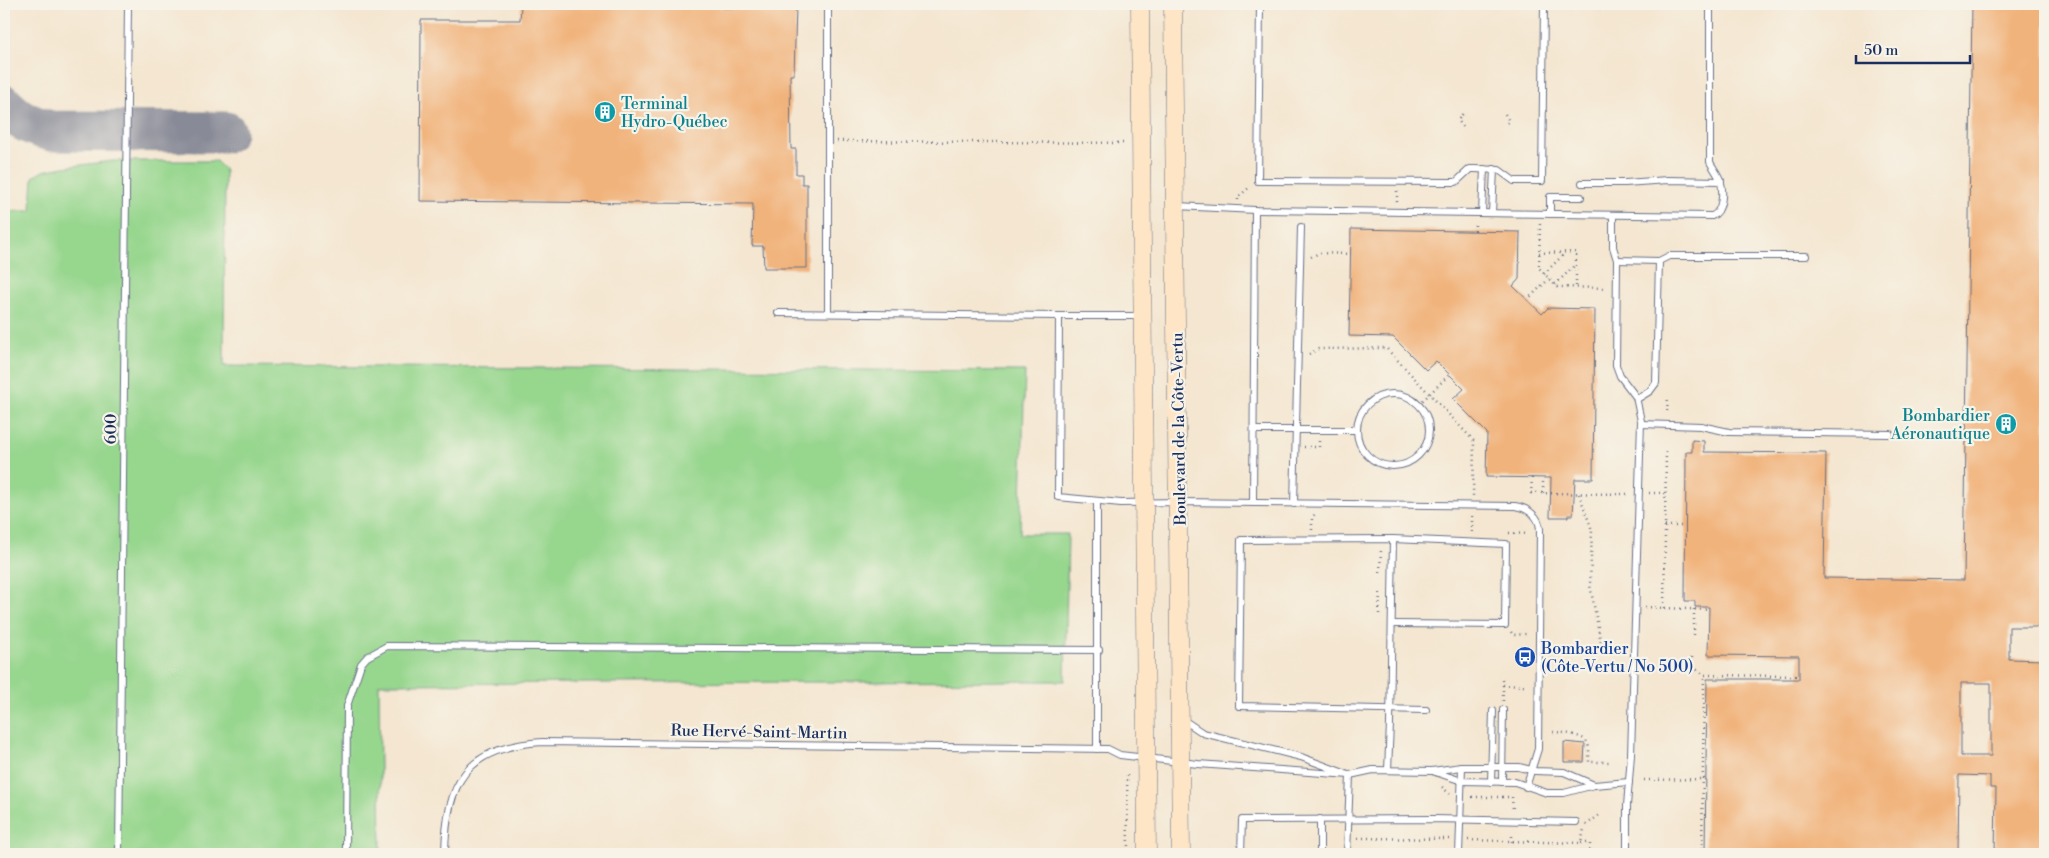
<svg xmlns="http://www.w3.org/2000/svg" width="2049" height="858" font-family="'Libre Bodoni',serif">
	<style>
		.green { fill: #96d68d; stroke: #588276 }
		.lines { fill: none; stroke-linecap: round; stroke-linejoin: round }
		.taxiway { stroke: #888a97; stroke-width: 41 }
		.building { fill: #f1b37b; fill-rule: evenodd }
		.lane-casing { stroke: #676f86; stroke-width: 8 }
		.secondary-casing { stroke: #676f86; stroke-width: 19 }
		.path { stroke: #676f86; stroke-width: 2.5; stroke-dasharray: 1 4; stroke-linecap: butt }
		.lane { stroke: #fff; stroke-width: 6 }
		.secondary { stroke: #fde5c5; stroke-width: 18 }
		.labels { text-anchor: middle; stroke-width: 4.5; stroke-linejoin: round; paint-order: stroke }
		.culture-label { font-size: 16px; fill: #0d838f; stroke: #f7f3e8; text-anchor: start }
		.street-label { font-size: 16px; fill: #1b2f5e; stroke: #f7f3e8 }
		.transit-label { font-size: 16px; fill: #164399; stroke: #f7f3e8; text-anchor: start }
	</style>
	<rect width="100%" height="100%" fill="#f7f3e8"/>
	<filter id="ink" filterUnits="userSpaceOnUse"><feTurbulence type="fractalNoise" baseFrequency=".02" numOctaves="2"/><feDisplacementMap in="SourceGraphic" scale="10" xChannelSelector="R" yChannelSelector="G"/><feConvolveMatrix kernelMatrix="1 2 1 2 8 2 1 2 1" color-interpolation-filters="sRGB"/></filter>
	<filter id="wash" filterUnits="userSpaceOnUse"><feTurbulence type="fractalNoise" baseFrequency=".0096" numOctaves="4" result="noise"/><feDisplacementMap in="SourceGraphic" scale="20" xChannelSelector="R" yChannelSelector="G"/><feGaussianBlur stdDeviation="1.12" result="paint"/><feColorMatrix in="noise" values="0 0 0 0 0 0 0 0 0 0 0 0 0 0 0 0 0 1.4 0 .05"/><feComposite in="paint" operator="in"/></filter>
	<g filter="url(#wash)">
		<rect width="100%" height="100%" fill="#f4e6d0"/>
		<polygon class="green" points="113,161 216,161 225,170 224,366 1025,371 1020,534 1068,534 1065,681 379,684 381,854 4,854 4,211 31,211 33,177 43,171 64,167"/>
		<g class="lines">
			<path class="taxiway" d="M4,105C17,120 32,126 51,131L226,132"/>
		</g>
		<g id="blocks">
			<g class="building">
				<polygon points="625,4 641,4 641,7 703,7 703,4 721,4 721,8 796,7 794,75 790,75 791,149 796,149 796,174 802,174 802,184 807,184 807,268 764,268 763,246 752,246 753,204 420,201 421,20 520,20 521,6 625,7"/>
				<path d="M1972,4H2045V627H2009V659L2045,660V854H1995L1996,788H1990V776L1959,775L1958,854H1705L1707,679H1799V656L1708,655L1709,607H1695V601H1685L1686,452H1692V440L1704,441V452L1826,453L1824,578L1964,580ZM1961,683H1991V756H1961Z"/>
				<polygon points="1351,229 1520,232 1519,279 1513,286 1542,314 1548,308 1595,309 1593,479 1575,479 1573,515 1568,515 1568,517 1550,517 1551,478 1486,477 1487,433 1453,399 1464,389 1436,361 1426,370 1393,337 1349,336"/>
				<polygon points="1564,742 1585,744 1584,762 1564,762"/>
			</g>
		</g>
	</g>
	<g filter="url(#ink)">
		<use href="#blocks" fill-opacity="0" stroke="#676f86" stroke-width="1"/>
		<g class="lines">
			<g class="lane-casing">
				<g id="lane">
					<polyline points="828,4 828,313"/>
					<polyline points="1260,4 1258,181 1450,182 1456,182 1470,169 1474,169 1499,170 1514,181 1542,181 1544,4"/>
					<polyline points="1582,183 1625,183 1668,180 1721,181"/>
					<path d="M1177,206L1255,210L1712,216C1723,212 1724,190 1720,180C1718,174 1713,168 1710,162V4"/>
					<polyline points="1482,213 1484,169"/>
					<polyline points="1492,213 1494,169"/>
					<polyline points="1550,214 1550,197 1581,197"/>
					<polyline points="1613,215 1613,247 1617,260 1616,365 1620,376 1636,397 1641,421 1631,755 1627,806 1627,854"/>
					<polyline points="1617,260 1659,261 1656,383 1650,391 1637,399"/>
					<polyline points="1659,261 1669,256 1806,256"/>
					<path d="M778,313L1059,316L1058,497L1121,503L1178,502L1515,506C1527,508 1539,515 1540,529L1538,749L1526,787"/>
					<polyline points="1059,316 1140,316"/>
					<circle cx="1393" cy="430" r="36"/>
					<polyline points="1641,424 1701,426 1729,432 1890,434"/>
					<polyline points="1254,430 1356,430"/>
					<polyline points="1253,503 1255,210"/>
					<polyline points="1294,504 1301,227"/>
					<polyline points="1392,624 1505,625 1506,544 1393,539 1241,540 1239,706 1426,710"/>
					<polyline points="1182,719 1203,733 1301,757 1344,773"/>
					<polyline points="1097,749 1097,501"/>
					<polyline points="1388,770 1390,724 1393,539"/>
					<polyline points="1435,772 1462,781 1515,782 1547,793 1564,793 1594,785 1629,782"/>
					<polyline points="1491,782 1493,711"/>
					<polyline points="1502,782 1503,710"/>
					<polyline points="119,854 128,4"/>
					<polyline points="346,854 347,706 361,664 367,657 387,646 1099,650"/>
					<path d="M445,854C446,782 466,747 542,742L1108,749L1120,755L1198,764L1350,775L1373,770L1432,771L1462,767H1519L1535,771L1564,772L1594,785"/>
					<polyline points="1241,854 1242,820 1434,819 1576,822"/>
					<polyline points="1320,854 1320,819"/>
					<polyline points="1347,854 1350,775"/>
					<polyline points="1459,854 1462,767"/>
				</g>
			</g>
			<g class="secondary-casing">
				<g id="secondary">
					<polyline points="1140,4 1147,854"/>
					<polyline points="1173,4 1181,854"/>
				</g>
			</g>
			<g class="path">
				<polyline points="1505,114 1509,121 1505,126"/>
				<polyline points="1463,127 1458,120 1464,112"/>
				<polyline points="837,141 1127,143"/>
				<polyline points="1397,191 1397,203"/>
				<polyline points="1238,200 1238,197 1251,186"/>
				<polyline points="1540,224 1539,268 1555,285 1557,287 1605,288"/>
				<polyline points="1475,231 1475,222"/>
				<polyline points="1539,253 1576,252 1576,287"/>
				<polyline points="1311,257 1319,253 1351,254"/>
				<polyline points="1544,274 1565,253"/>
				<polyline points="1555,285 1576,264"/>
				<polyline points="1527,300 1549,279"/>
				<polyline points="1309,354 1318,349 1386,348 1474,441 1473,496"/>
				<polyline points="1419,404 1449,375"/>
				<polyline points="1667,411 1668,397"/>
				<polyline points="1304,447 1319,447 1319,439"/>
				<polyline points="1532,478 1531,493 1627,494"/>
				<polyline points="1543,493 1543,478"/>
				<polyline points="1649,493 1665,493"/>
				<polyline points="1579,494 1592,530 1590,585 1603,653"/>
				<polyline points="1665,526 1685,526"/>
				<polyline points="1312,530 1312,518 1315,514"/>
				<polyline points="1472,532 1472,516"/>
				<polyline points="1509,533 1528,534"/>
				<polyline points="1380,572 1381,549"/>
				<polyline points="1645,607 1709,610"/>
				<polyline points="1664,608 1666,452"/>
				<polyline points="1694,609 1694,635"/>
				<polyline points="1379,614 1380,591"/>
				<polyline points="1511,632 1513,635 1526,634"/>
				<polyline points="1692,657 1692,666 1704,675 1799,676"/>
				<polyline points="1502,680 1503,685 1525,686"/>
				<polyline points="1503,701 1503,685"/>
				<path d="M1553,732C1561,732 1583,735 1587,742C1590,747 1589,757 1589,762H1609"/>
				<polyline points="1127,775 1128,854"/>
				<polyline points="1644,780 1706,779"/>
				<polyline points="1442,787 1450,794"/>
				<polyline points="1472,797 1512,797 1513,811"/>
				<polyline points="1586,825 1602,813"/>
				<polyline points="1358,838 1450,839"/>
				<polyline points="1468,840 1581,843 1584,829"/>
				<polyline points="1512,842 1512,831"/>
				<polyline points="1581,843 1590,843 1590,854"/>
				<polyline points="1702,854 1704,675"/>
			</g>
			<use href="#lane" class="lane"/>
			<use href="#secondary" class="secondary"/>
		</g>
	</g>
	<defs>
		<g id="building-disc" transform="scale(1.125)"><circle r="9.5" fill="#0f9aa8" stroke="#f7f3e8"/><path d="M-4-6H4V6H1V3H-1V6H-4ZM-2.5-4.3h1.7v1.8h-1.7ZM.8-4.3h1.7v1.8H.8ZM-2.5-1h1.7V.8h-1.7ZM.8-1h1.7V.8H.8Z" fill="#fff"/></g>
		<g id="bus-disc" transform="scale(1.125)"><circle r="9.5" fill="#1a4fb4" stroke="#f7f3e8"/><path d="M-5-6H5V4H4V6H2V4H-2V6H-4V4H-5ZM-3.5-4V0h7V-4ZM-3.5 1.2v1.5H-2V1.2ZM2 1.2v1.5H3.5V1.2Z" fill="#fff"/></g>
	</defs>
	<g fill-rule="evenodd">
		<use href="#building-disc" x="605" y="112"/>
		<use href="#building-disc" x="2006" y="424"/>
		<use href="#bus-disc" x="1525" y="657"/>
	</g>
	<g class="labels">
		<g class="culture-label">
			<text x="621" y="109">Terminal<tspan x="621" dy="18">Hydro-Québec</tspan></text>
			<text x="1990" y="421" text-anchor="end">Bombardier<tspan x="1990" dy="18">Aéronautique</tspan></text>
		</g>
		<g class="street-label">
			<text transform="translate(110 429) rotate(-89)" y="6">600</text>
			<text transform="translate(1178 429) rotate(-91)" y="6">Boulevard de la Côte-Vertu</text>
			<text transform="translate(759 731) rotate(1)" y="6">Rue Hervé-Saint-Martin</text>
		</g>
		<g class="transit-label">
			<text x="1541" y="654">Bombardier<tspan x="1541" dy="18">(Côte-Vertu / No 500)</tspan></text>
		</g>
	</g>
	<rect width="2049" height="858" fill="none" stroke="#f7f3e8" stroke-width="20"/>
	<path d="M1856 55v8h114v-8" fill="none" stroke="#1b2f5e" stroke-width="2.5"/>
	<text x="1864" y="55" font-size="15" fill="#1b2f5e" stroke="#f7f3e8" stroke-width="4" paint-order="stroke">50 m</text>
</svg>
